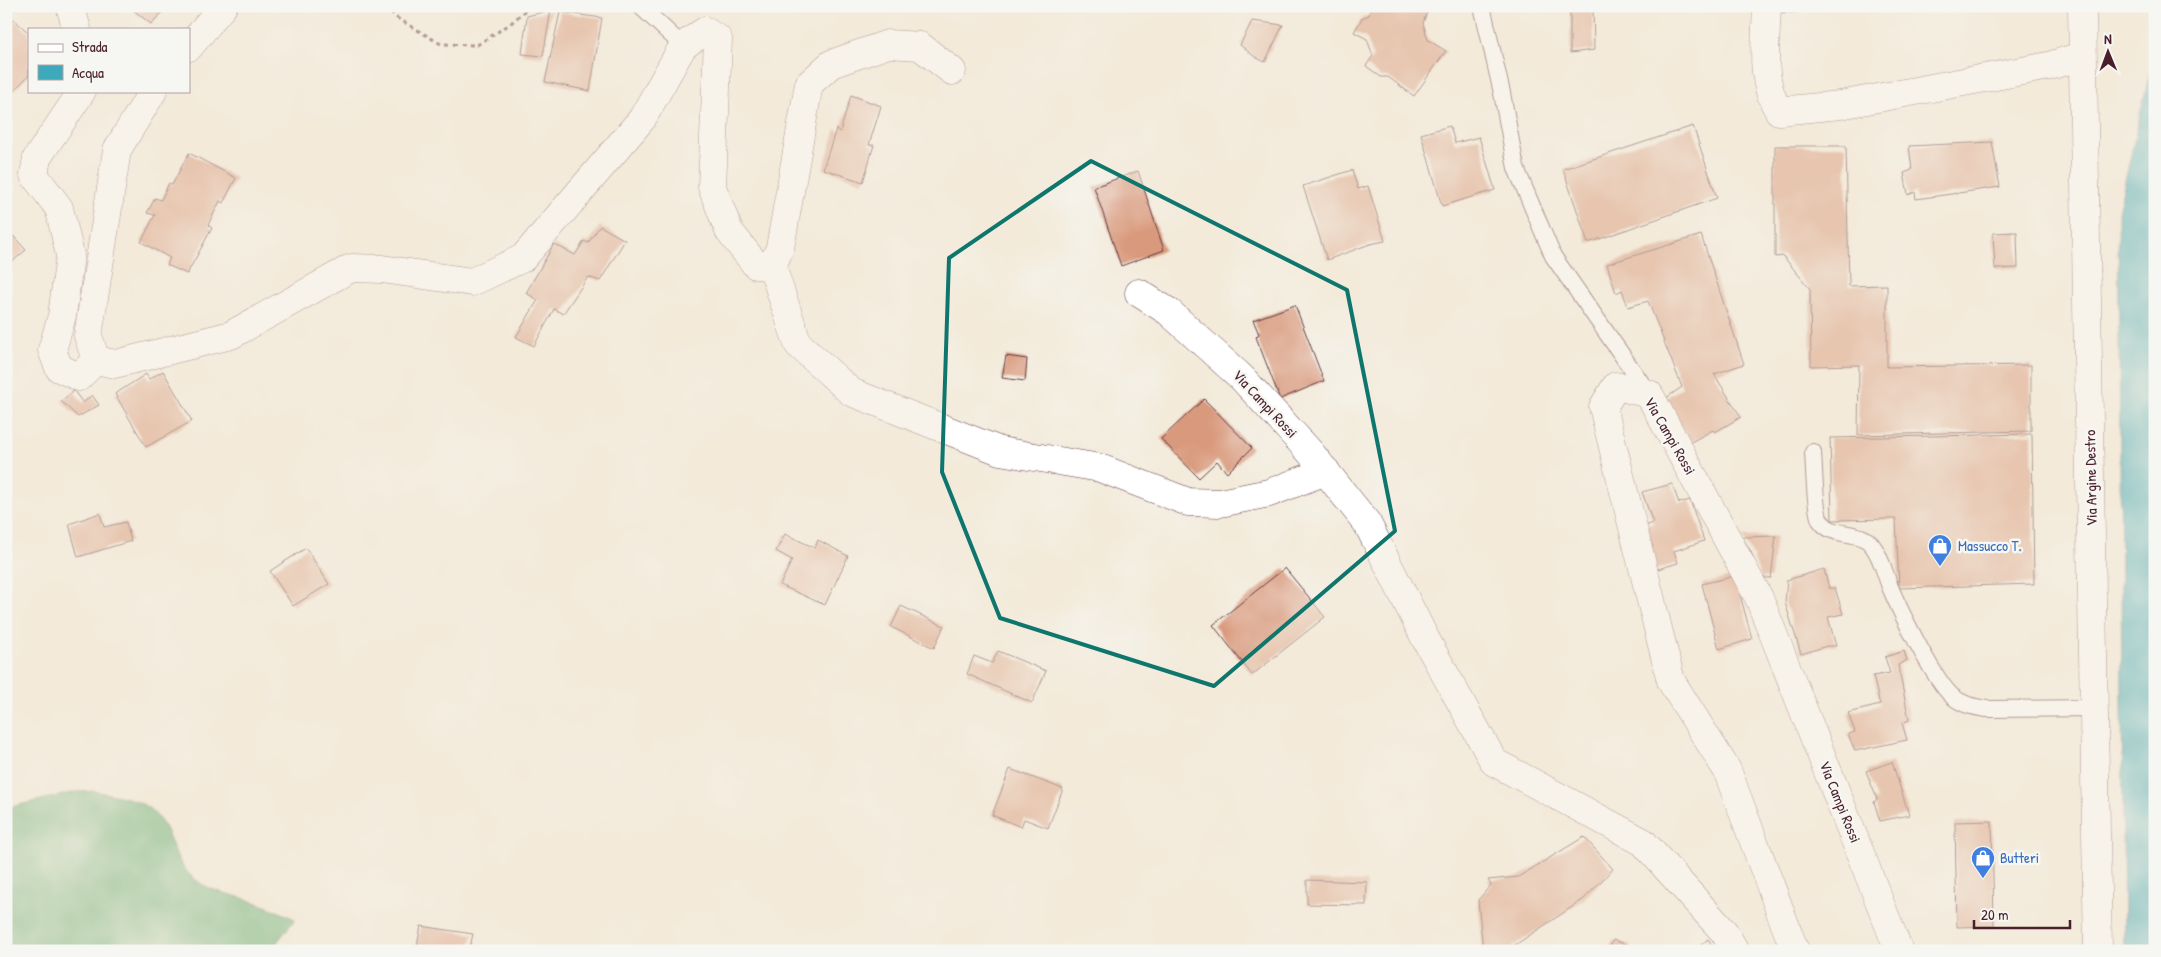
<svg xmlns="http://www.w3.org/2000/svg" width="2161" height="957" font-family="'Patrick Hand',sans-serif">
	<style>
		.forest { fill: #6bb177; stroke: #5a6851 }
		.water { fill: #3caaba; stroke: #436472 }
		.building { fill: #d9997b }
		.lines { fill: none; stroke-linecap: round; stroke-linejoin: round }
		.lane-casing { stroke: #633d45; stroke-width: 18 }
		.street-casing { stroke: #633d45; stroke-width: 29 }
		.path { stroke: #633d45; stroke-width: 3; stroke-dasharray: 4 4; stroke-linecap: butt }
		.lane { stroke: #fff; stroke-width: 16 }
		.street { stroke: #fff; stroke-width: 28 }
		.marked { fill: none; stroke: #0f766e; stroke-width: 4; stroke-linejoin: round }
		.labels { text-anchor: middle; stroke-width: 5; stroke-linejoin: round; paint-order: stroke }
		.street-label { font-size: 15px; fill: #4a1f2b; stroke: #f6f6f2 }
		.shop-label { font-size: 15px; fill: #366cbe; stroke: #f6f6f2; text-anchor: start }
	</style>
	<rect width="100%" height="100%" fill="#f6f6f2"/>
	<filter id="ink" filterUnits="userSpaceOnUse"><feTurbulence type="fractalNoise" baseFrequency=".02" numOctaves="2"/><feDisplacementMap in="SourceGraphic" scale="10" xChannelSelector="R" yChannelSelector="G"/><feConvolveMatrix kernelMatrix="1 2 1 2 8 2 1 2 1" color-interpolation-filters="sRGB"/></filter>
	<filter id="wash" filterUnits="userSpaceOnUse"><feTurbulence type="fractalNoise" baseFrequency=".0096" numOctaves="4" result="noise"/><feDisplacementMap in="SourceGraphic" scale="20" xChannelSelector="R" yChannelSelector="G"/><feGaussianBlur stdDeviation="1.12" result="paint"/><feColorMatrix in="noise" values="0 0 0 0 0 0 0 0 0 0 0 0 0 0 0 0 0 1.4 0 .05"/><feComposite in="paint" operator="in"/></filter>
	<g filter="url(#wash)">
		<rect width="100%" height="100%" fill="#f3ead9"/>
		<path class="forest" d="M94,791C132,799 154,799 170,839C176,855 181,869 196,880C210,892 232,894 249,900C265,905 280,912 295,919L270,951H6V808L75,792Z"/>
		<polygon class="water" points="2155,49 2155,951 2124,951 2118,212"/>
		<g id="blocks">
			<g class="building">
				<polygon points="128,6 168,6 151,24"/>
				<polygon points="1372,6 1429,6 1423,23 1428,40 1446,51 1414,96 1388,77 1381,77 1366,66 1373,56 1367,39 1354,32 1362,18 1369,15"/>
				<polygon points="1570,6 1593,6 1594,50 1570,53"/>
				<polygon points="1775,6 1797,6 1797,12 1775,13"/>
				<polygon points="551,10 543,56 522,54 527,16"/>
				<polygon points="560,12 602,18 590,91 545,82"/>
				<polygon points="13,19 29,33 29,75 6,99 6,26"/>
				<polygon points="1252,21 1283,25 1265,62 1255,57 1240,45"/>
				<polygon points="851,95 881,106 869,145 874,145 863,182 823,169 836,129 840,132"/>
				<polygon points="1450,126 1455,143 1479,137 1495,190 1442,206 1421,134"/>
				<polygon points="1693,126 1717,198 1588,243 1563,169"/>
				<polygon points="1992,142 2000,187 1916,199 1915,192 1908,195 1904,173 1912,170 1909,146"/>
				<polygon points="1775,146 1846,146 1849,286 1887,285 1887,367 2031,365 2031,431 1858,435 1859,365 1811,366 1810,289 1783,256 1775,257"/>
				<polygon points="189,153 236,178 223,203 220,201 208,225 212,228 187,274 167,265 170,258 141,242 155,215 147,213 155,198 161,200 169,183 172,185"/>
				<polygon points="1352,170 1358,189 1368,186 1385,241 1370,244 1327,260 1303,186"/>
				<polygon points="1138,171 1164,250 1121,266 1094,187"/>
				<polygon points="600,226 625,240 600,281 588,277 563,314 554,309 534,346 516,337 538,300 526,293 554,244 575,255 584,241 588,243"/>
				<polygon points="6,228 26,250 6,267"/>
				<polygon points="2017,232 2018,268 1995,269 1993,233"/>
				<polygon points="1701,235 1744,364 1714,374 1741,417 1715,432 1713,430 1691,442 1663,400 1682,387 1648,301 1628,307 1622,290 1616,293 1607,264"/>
				<polygon points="1295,305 1324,381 1280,399 1256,337 1259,334 1253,320"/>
				<polygon points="1006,356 1027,359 1025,381 1002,378"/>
				<polygon points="163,371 192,421 146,447 115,394 146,374 149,379"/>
				<polygon points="74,391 83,403 92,395 99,405 78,417 61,401"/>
				<polygon points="1204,399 1252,448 1227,473 1217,461 1199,478 1161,439"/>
				<polygon points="2032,434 2034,584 1899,588 1896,519 1832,520 1830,438"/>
				<polygon points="1672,484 1679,503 1690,500 1704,541 1674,551 1678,563 1648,572 1643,553 1653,547 1645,526 1653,523 1642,492"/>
				<polygon points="100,513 104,527 126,522 131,541 78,557 69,524"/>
				<polygon points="785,534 815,548 818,540 848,556 825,605 780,585 792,560 776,551"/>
				<polygon points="1776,536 1771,578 1761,578 1751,552 1742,537"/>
				<polygon points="306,548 329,584 293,606 270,571"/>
				<polygon points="1285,568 1325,617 1252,675 1213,625"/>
				<polygon points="1824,569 1829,588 1835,588 1843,614 1828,617 1836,646 1827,646 1801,654 1785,602 1787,580"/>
				<polygon points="1735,576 1752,639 1719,649 1702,584"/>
				<polygon points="901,606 944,626 934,648 891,627"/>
				<polygon points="998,651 1046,671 1032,703 967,674 974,656 992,663"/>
				<polygon points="1904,651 1907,660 1898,665 1909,720 1902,723 1907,740 1855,751 1848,734 1855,732 1848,713 1880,705 1873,676 1890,673 1885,657"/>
				<polygon points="1892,762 1909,815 1880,821 1874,802 1877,799 1866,771"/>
				<polygon points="1010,769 1063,789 1048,828 1024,819 1021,827 992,815"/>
				<polygon points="1992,821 1994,926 1957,927 1955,822"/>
				<polygon points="1584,837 1613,869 1584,899 1512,947 1512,951 1483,951 1478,900 1491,885 1488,880 1518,877"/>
				<polygon points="1307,880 1367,882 1366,905 1307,904"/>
				<polygon points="421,926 473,934 469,951 416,951"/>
				<polygon points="1708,939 1716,951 1694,951"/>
				<polygon points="1613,940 1631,946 1629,951 1608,951"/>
			</g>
		</g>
	</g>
	<g filter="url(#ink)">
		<use href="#blocks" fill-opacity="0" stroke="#633d45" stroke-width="1"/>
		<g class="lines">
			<g class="lane-casing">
				<g id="lane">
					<polyline points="640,6 683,46"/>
					<polyline points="1482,6 1502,93 1516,168 1553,256 1649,394"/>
					<path d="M1813,452C1814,465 1815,511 1820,520C1833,540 1859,528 1872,545C1881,556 1885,574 1890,587C1900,611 1934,680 1952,696C1962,705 1974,707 1987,709L2095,708"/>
				</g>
			</g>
			<g class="street-casing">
				<g id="street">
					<polyline points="70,6 77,29"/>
					<path d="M1767,6C1766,41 1759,81 1779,111L1840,105L2049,66L2082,56"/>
					<polyline points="2082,6 2098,951"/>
					<polyline points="189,47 223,6"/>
					<polyline points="82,91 37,158 34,175 59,208 70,255 62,316 52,350 59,368 79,377 96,360"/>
					<polyline points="153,91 117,150 88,336 96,360 115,364 231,335 351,268 382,269 472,282 523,258 642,119 683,46 705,31 718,39 712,187 729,231 756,265 772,266 780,248 809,84 831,64 888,44 920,46 952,71"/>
					<polyline points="772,266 798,344 851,392 1000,451 1100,468 1188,502 1220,503 1269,493 1326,471"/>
					<polyline points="1139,293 1169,312 1242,378 1310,452 1367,523 1425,638 1494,762 1643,842 1725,933 1735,951"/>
					<polyline points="1795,951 1727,770 1671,681 1603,407 1616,386 1649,394 1759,598 1899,951"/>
				</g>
			</g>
			<polyline class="path" points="385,6 397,18 441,44 477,45 510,24 530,6"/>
			<use href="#lane" class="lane"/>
			<use href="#street" class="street"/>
		</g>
	</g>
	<path d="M0 0H2161V957H0ZM1091,161L1347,290L1395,531L1214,686L1000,618L942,472L949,258Z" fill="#f3ead9" fill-opacity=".55" fill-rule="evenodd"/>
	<path class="marked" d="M1091,161L1347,290L1395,531L1214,686L1000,618L942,472L949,258Z"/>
	<defs>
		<g id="shop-pin" transform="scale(1.25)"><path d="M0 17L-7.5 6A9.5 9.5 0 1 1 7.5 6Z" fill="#3f7fe0" stroke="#f6f6f2"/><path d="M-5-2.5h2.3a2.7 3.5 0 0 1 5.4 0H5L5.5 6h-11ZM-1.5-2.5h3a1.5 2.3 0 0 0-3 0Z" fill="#fff"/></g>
	</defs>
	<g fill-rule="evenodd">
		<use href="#shop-pin" x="1940" y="546"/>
		<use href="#shop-pin" x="1983" y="858"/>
	</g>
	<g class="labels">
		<g class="street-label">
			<text transform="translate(1265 404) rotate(47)" y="5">Via Campi Rossi</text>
			<text transform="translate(1670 436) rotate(60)" y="5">Via Campi Rossi</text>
			<text transform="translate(2091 478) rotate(-91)" y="5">Via Argine Destro</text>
			<text transform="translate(1840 802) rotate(68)" y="5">Via Campi Rossi</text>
		</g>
		<g class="shop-label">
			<text x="1958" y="551">Massucco T.</text>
			<text x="2000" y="863">Butteri</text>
		</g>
	</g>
	<rect width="2161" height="957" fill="none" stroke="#f6f6f2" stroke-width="25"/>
	<rect x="28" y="28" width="162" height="65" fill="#f6f6f2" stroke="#b1a0a2"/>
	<rect x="38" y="44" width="25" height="8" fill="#ffffff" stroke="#b1a0a2"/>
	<text x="72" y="52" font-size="15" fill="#4a1f2b">Strada</text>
	<rect x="38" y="65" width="25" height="15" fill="#3caaba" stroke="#b1a0a2"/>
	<text x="72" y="78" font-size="15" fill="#4a1f2b">Acqua</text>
	<g transform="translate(2108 52) rotate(359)" stroke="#f6f6f2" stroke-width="4" paint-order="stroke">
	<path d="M0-4L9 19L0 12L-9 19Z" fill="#4a1f2b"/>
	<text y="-8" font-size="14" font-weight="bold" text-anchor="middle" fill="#4a1f2b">N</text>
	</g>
	<path d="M1974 920v8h96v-8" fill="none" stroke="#4a1f2b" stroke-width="2.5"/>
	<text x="1981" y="920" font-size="15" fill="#4a1f2b" stroke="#f6f6f2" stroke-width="4" paint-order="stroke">20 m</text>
</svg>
